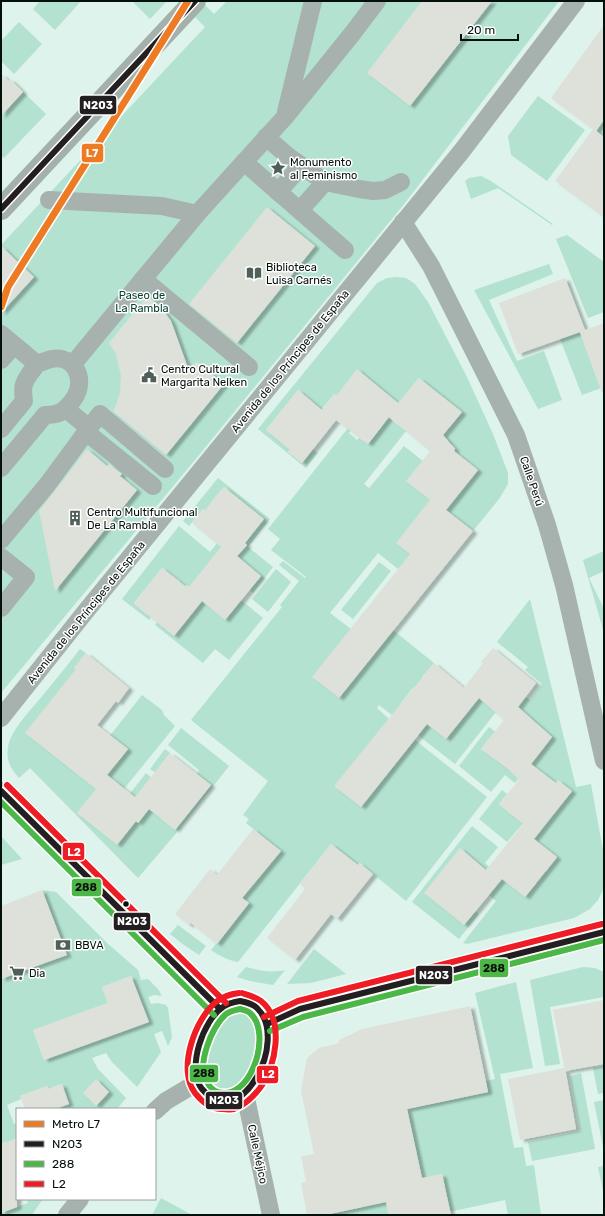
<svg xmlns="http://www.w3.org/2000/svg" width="605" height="1216" font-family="Rubik,sans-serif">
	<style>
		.green { fill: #b3e2d1; fill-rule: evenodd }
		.building { fill: #dee1da; filter: url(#shadow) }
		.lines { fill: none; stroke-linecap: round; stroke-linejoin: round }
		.street { stroke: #a7b2ae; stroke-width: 18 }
		.secondary { stroke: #a4b1ab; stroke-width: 22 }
		.bus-1-casing { stroke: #fff; stroke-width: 9 }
		.bus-2-casing { stroke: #fff; stroke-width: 9 }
		.bus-3-casing { stroke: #fff; stroke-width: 9 }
		.bus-1 { stroke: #231f20; stroke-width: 6 }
		.bus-2 { stroke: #4ab747; stroke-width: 6 }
		.bus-3 { stroke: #ee1c25; stroke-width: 6 }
		.metro-1-casing { stroke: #fff; stroke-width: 10 }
		.metro-1 { stroke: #ed7b24; stroke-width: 7 }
		.bus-dot { fill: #03100b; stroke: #fff; stroke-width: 1.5 }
		.labels { text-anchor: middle; stroke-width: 3; stroke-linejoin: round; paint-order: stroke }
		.poi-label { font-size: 11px; fill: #03100b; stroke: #fff; text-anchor: start }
		.park-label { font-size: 11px; fill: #084233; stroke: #fff }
		.street-label { font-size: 11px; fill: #03100b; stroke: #fff }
		.line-badge { stroke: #fff; stroke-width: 1.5 }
		.badge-label { font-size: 11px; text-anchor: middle; font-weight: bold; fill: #fff }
		.pale-badge-label { font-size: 11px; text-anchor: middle; font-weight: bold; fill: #111 }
	</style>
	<defs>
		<filter id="shadow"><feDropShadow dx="4.5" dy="2.5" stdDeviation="1" flood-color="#0004"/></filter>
	</defs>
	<rect width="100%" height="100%" fill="#ddf3eb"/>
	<g class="green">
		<polygon points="40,1 81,1 55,30 33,9"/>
		<polygon points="132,1 167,1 150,19"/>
		<polygon points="227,1 559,1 405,203 195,460 1,693 1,245 205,27 195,17 205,5 214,14"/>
		<polygon points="19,22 42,44 14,74 1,61 1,41"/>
		<polygon points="23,92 46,114 4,158 1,155 1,108 7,109"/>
		<polygon points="538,96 585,130 547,181 511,155 508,136"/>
		<polygon points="604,120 604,137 596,131"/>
		<polygon points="481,176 491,181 553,224 552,225 498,188 471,199 465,181 469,178"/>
		<polygon points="567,235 604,262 604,312 588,318 556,239"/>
		<polygon points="549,264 553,274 489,300 517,361 544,351 562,400 538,409 474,290"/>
		<polygon points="396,277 406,278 415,284 428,302 466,375 493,434 508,473 508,484 499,499 473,531 458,520 444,512 478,470 464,459 460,464 451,454 456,448 439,435 451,426 461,412 419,378 408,391 401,405 357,370 337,396 334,394 318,414 308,407 312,401 298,390 266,430 280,441 293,446 288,452 302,463 313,449 318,453 306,468 258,429 377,283 387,278"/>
		<polygon points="580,332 599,384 604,387 582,395 560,339"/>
		<path d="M386,416L406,431L364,484L369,488L404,446L429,466L406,481L420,492L436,493L411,554L418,585L378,553L330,613L351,629L393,630L434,663L422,677L425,679L412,689L401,703L420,718L482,695L496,712L455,764L379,705L377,708L389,719L335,786L361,807L415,740L487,797L406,901L360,863L357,866L331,844L238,962C228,960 220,956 211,950L249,903L242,898L280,851L246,823L249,819L243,815L268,781L191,720L282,607L280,605L299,581L279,565L283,561L305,578L306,577L271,550L280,539L268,529L348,428L351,430L349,433L357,440L359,438L368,444L379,430Z"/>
		<polygon points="218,478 270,519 248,547 273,567 253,593 250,590 261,576 231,564 247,545 241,540 238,498 224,487 212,501 208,513 203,509 189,526 183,521"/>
		<polygon points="179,526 210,552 222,537 227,541 189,587 186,585 182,589 177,585 180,581 162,568 134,603 146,614 151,608 155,612 149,620 122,599"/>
		<polygon points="604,551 604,571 589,578 604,609 604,633 583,560"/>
		<polygon points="379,562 391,571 353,619 341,610"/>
		<polygon points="276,569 291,582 268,612 252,599"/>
		<polygon points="208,593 212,609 225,620 241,600 263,618 229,660 215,649 203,663 155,625 162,617"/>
		<polygon points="530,599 576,787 591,784 604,856 604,888 598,900 590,909 574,918 467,944 463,943 496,901 489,895 505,874 512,886 525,897 536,884 533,880 542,868 546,872 557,858 544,847 539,852 531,842 555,801 561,805 572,792 558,781 553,787 545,775 531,764 552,737 539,726 527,721 530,717 510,701 520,692 530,700 542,684 525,670 528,667 497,642"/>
		<path d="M80,649L86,653L74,668L80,672V776L100,792L94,803L88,799L77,813L132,818L138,823L151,806L162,816L161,819L175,830L211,785L197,774L199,770L168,745L181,728L229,766L178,831L138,878L30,768L19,778C11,769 6,761 8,748C10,730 32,709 43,695C55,680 68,665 80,649Z"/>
		<polygon points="142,695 162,710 164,715 175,726 119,795 119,784 105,773 117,763 128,749 114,738 109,744 105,742"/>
		<polygon points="489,727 501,736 492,735 481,749 494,759 496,757 519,778 515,783 505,775 491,792 459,766"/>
		<polygon points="165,749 170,753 159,767 162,777 150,769"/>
		<polygon points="146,773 157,783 130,804 125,800"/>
		<polygon points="502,790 507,794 499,804 513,816 527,819 507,842 479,819"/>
		<polygon points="472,826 498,847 485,863 489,867 484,872 474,860 460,848 451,914 464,925 476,911 479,914 459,939 412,902"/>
		<polygon points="1,836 22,859 1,865"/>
		<path d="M42,890L56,892L107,943L138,970L141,980L148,979L158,989L162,996L154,995L148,997L151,1004L158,1003L166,1005L168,1008L172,1037L168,1046L162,1031L154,1034L161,1052L137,1087L112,1062L106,1053L92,1058L98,1069L126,1098L117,1109H61L60,1107L69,1104L61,1084L48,1089L47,1086L20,1096L21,1099L7,1105L14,1124L17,1123V1141L6,1145L5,1142L1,1144V979L66,954ZM131,976L148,1022L44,1060L33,1030L108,1003L102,987Z"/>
		<polygon points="178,925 206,946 199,955 184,945 170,934"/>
		<polygon points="314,949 346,974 311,983 287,984"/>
		<path d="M246,967C261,971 270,973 285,970L273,985L250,981L237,977Z"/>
		<polygon points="583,967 595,968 604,972 604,997 550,1007 560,1064 545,1066 530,980"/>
		<polygon points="516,982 533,1068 500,1074 514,1148 523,1147 526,1166 534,1165 541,1215 508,1215 505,1200 444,1213 439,1187 445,1186 442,1174 383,1187 389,1215 325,1215 363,1207 356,1168 417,1155 407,1109 488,1092 486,1081 495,1079 475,993"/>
		<path d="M234,1010C240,1010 245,1010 249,1013C256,1017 256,1025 257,1032C259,1053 251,1081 231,1092C228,1094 221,1093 216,1093L207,1084L205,1074V1058L211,1036L225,1015Z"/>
		<polygon points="604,1066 604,1093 598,1094 593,1068"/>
		<polygon points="581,1073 595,1149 532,1161 528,1142 580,1131 570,1076"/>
		<polygon points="604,1100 604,1147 603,1147 594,1102"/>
		<polygon points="604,1166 604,1195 598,1167"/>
		<polygon points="161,1198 192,1215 152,1215"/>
		<polygon points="32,1199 42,1199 42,1200 32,1215 1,1215 1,1213 28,1203 27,1201"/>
	</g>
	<g class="building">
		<polygon points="422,1 492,1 410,106 367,73"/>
		<polygon points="604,25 604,120 596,131 604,137 604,217 555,181 593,129 551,98"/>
		<polygon points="1,74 9,81 10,79 23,92 1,116"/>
		<polygon points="267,207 315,246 237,343 189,304"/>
		<polygon points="1,246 34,277 1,313"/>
		<polygon points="565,278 585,330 604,323 604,393 602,393 580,332 518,354 499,303"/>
		<polygon points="147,296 161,307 171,321 188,368 197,362 224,384 166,455 113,411 116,405 120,392 121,376 116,354 109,343"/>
		<polygon points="357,369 398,403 419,378 462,412 443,435 455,449 454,451 478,470 446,510 473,531 339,698 312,677 410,554 396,543 430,500 406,481 430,451 389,417 368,444 336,420 302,463 288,452 290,450 266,430 298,390 322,410 334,394 337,395"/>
		<polygon points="87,449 107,466 109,464 122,474 120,476 137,490 55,591 39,511 55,491"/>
		<polygon points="224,487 264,519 245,543 247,545 237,556 261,576 225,620 202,601 174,636 134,604 162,568 185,586 186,585 189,587 221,547 192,523 203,509 205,510"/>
		<polygon points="493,648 536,683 518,707 552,737 531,764 556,783 558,780 572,791 534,839 557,857 525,897 502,879 464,925 424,893 460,848 486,870 523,824 499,804 519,780 508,769 481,749 504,720 479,698 446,739 427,724 361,807 334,786 434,663 464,688 483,663 481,662"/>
		<polygon points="86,653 129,688 118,703 116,701 97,725 128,749 107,775 135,797 170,753 211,785 175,830 149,809 138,823 136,821 117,845 77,813 96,789 25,733 76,669 74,668"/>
		<polygon points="253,829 281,851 242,898 249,903 217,944 191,923 189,925 175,914 210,869 217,875"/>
		<polygon points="331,844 358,865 359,863 373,874 337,919 331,914 295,960 267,938 305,889 300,884"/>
		<polygon points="42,890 67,955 1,979 1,906"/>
		<polygon points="131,976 149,1022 44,1060 33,1030 108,1003 102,987"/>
		<polygon points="604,1000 604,1064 565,1071 553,1010"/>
		<polygon points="470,1006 488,1092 407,1109 422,1178 442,1174 451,1215 389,1215 386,1202 325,1215 307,1215 301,1183 306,1182 301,1156 314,1154 301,1091 307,1058 319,1048 339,1043 339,1040 362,1029"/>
		<polygon points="565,1068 576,1129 520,1140 508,1079"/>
		<polygon points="96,1079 109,1092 96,1106 83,1093"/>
		<polygon points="62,1084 69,1104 55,1109 25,1109 20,1096 47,1086 48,1089"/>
		<polygon points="17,1138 17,1207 1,1213 1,1144"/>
	</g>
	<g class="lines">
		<g class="street">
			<polyline points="286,112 313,1"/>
			<polyline points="266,137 289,157 325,182 359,189 373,191 385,190 401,182"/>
			<polyline points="244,162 345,250"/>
			<polyline points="278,192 301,166"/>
			<polyline points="49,200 162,206 197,214"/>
			<polyline points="300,210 325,182"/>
			<polyline points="403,222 431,266 516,435 547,525 564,585 604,761"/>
			<polyline points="143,279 249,367"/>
			<polyline points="1,334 37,364"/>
			<polyline points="1,360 14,345"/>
			<polyline points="73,364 197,214 285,117 352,34 377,1"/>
			<polyline points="66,409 89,428 100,414 165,469"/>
			<path d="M1,429L24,401C22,387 23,383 31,372C33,370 35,366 37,364C39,363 43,362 45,361C72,350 89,378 73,400C64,412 59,415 45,415L1,468"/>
			<polyline points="86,432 153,486"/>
			<polyline points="1,540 47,485 89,428"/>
			<polyline points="1,557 26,577 1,608"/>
			<polyline points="1,718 86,611 461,152 576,1"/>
			<polyline points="1,791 220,1009"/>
			<path d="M240,1001C245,1002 252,1004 257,1008C284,1032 256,1113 217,1101C209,1098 204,1092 199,1085C188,1065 204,1024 220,1009C225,1004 233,1002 240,1001Z"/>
			<polyline points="267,1024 300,1009 604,932"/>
			<polyline points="245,1094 271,1215"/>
			<polyline points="155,1111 166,1101 198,1082"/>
			<polyline points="67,1215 80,1199"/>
		</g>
		<polyline class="secondary" points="1,209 195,1"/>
		<g class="bus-1-casing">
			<g id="bus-1">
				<polyline points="1,209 195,1"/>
				<polyline points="1,791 220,1009"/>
				<path d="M240,1001C245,1002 253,1004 257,1008C290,1040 240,1136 202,1089C186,1069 203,1020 223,1007C228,1003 234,1002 240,1001Z"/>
				<polyline points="267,1024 300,1009 604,932"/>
			</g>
		</g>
		<g class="bus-2-casing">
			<g id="bus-2">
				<polyline points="1,802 214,1015"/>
				<path d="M240,1009C244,1010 249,1011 251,1014C271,1033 253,1094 224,1093C216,1093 210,1088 207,1082C196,1064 212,1027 226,1014C230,1011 235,1010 240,1009Z"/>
				<polyline points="270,1031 303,1017 604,940"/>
			</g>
		</g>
		<g class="bus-3-casing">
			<g id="bus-3">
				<polyline points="7,785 226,1003"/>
				<path d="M239,993C231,994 223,996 216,1002C195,1019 177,1069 195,1093C202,1102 210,1109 222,1109C226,1109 230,1110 234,1109C245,1105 253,1097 260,1088C276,1067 285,1020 261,1001C256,997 248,995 242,993"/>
				<polyline points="264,1017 298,1001 602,924"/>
			</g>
		</g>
		<use href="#bus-1" class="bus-1"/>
		<use href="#bus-2" class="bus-2"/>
		<use href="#bus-3" class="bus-3"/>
		<g class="metro-1-casing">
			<polyline id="metro-1" points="1,307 8,287 188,1"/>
		</g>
		<use href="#metro-1" class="metro-1"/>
	</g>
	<defs>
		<g id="sight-bare" transform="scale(1.2)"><path d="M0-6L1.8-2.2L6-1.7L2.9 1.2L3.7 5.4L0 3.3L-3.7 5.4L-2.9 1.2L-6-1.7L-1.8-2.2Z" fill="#4f5f59" stroke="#fff" stroke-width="2.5" paint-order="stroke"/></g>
		<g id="library-bare" transform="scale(1.2)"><path d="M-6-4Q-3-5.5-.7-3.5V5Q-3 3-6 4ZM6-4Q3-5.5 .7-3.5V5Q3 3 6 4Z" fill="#4f5f59" stroke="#fff" stroke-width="2.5" paint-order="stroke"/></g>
		<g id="civic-bare" transform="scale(1.2)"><path d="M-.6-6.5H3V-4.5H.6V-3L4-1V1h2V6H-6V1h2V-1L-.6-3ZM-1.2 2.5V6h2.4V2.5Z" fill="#4f5f59" stroke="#fff" stroke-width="2.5" paint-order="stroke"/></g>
		<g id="building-bare" transform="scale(1.2)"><path d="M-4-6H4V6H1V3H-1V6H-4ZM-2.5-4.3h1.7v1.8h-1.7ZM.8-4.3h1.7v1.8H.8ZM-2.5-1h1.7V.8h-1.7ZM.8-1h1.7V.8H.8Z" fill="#4f5f59" stroke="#fff" stroke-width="2.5" paint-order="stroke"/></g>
		<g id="bank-bare" transform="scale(1.2)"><path d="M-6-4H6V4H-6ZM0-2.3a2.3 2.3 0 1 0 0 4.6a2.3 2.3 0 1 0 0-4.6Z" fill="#4f5f59" stroke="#fff" stroke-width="2.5" paint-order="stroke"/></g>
		<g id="supermarket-bare" transform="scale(1.2)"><path d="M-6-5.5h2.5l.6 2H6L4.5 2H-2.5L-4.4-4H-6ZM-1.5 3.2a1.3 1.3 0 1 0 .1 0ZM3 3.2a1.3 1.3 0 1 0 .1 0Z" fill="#4f5f59" stroke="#fff" stroke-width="2.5" paint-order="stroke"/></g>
	</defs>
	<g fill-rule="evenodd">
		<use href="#sight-bare" x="278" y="168"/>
		<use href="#library-bare" x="254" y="273"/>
		<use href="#civic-bare" x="149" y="375"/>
		<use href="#building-bare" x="75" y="518"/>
		<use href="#bank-bare" x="63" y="945"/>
		<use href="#supermarket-bare" x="17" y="973"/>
	</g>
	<circle class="bus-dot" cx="126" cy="904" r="3.5"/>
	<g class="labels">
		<g class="poi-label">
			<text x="290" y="166">Monumento<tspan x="290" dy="13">al Feminismo</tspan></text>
			<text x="266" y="271">Biblioteca<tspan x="266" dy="13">Luisa Carnés</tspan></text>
			<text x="161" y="373">Centro Cultural<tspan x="161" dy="13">Margarita Nelken</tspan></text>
			<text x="87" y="516">Centro Multifuncional<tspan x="87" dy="13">De La Rambla</tspan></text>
			<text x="75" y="949">BBVA</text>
			<text x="29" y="977">Dia</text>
		</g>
		<g class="park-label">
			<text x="142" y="299">Paseo de<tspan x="142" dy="13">La Rambla</tspan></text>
		</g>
		<g class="street-label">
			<text transform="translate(290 361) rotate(-51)" y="4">Avenida de los Príncipes de España</text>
			<text transform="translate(532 481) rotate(71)" y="4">Calle Perú</text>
			<text transform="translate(86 612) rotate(-51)" y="4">Avenida de los Príncipes de España</text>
			<text transform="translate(258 1154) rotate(78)" y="4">Calle Méjico</text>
		</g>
	</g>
	<g class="line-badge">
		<rect x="79" y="95" width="38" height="20" rx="4" fill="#231f20"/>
		<rect x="81" y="143" width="23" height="20" rx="4" fill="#ed7b24"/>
		<rect x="62" y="842" width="23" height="19" rx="4" fill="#ee1c25"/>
		<rect x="71" y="878" width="31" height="19" rx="4" fill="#4ab747"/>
		<rect x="113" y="912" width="38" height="19" rx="4" fill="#231f20"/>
		<rect x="479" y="958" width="30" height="20" rx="4" fill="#4ab747"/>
		<rect x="415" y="965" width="38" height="20" rx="4" fill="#231f20"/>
		<rect x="189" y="1064" width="30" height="19" rx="4" fill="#4ab747"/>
		<rect x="256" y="1065" width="23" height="19" rx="4" fill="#ee1c25"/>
		<rect x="205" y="1091" width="38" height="19" rx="4" fill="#231f20"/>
	</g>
	<g class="badge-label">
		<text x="98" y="109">N203</text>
		<text x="92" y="157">L7</text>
		<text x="74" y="856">L2</text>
		<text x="132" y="925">N203</text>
		<text x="434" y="979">N203</text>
		<text x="268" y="1078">L2</text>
		<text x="224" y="1104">N203</text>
	</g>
	<g class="pale-badge-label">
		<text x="86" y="891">288</text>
		<text x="494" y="972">288</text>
		<text x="204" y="1077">288</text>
	</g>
	<rect width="605" height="1216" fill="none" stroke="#03100b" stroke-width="4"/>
	<rect x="16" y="1108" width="140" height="92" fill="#ffffff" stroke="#9a9f9d"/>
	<rect x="24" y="1121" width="20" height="6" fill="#ed7b24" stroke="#9a9f9d"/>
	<text x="52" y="1128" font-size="12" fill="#03100b">Metro L7</text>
	<rect x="24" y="1141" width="20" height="6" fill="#231f20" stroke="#9a9f9d"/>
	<text x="52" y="1148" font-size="12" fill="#03100b">N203</text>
	<rect x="24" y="1161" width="20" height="6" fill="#4ab747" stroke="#9a9f9d"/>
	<text x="52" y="1168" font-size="12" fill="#03100b">288</text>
	<rect x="24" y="1181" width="20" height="6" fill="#ee1c25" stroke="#9a9f9d"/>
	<text x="52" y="1188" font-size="12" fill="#03100b">L2</text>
	<path d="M461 34v6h57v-6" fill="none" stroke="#03100b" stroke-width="2"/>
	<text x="467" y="34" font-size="12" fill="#03100b" stroke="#ffffff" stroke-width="3" paint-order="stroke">20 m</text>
</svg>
